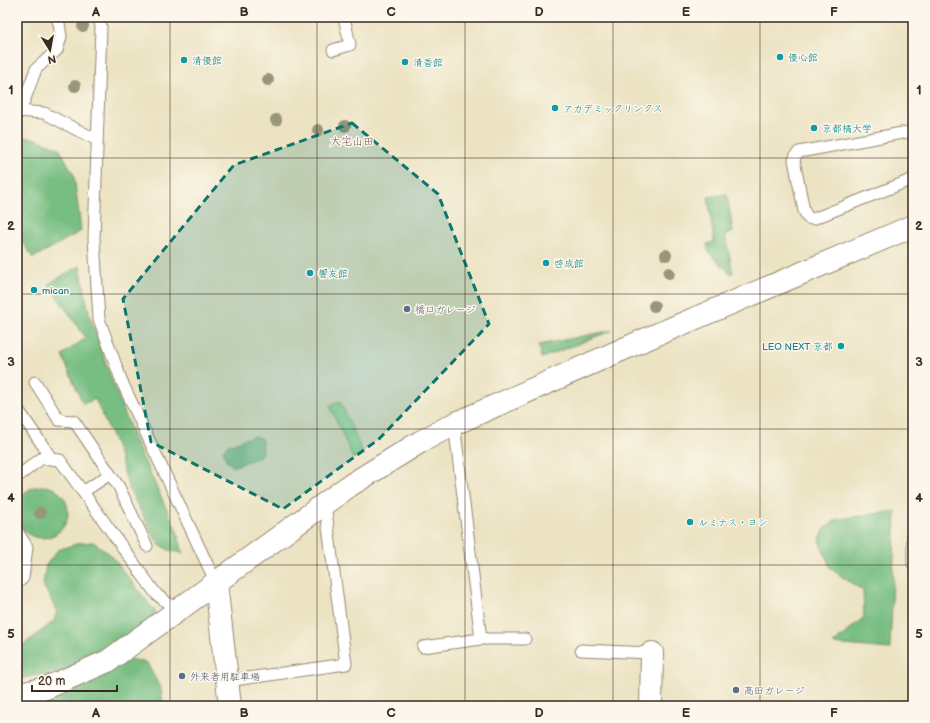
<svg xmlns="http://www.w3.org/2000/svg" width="930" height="723" font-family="'Balsamiq Sans','Klee One',sans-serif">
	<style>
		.green { fill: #96df9a; stroke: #68845c }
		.forest { fill: #78be82; stroke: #5a7450 }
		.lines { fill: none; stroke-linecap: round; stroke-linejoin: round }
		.lane-casing { stroke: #948670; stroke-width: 13 }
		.street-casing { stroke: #948670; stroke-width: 24 }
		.lane { stroke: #fff; stroke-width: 11 }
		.street { stroke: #fff; stroke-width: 22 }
		.tree { fill: #979679 }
		.marked { fill: #0f766e; fill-opacity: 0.2; stroke: #0f766e; stroke-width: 3; stroke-dasharray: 8 5; stroke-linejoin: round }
		.grid { fill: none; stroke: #3b2a1e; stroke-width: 1; stroke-opacity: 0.55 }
		.culture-dot { fill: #0f9aa8; stroke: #fbf7ec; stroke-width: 1.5 }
		.service-dot { fill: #5c6f8a; stroke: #fbf7ec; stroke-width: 1.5 }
		.labels { text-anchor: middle; stroke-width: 3; stroke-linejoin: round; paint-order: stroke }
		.culture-label { font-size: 10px; fill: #0d838f; stroke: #fbf7ec; text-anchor: start }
		.service-label { font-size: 10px; fill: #4e5e75; stroke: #fbf7ec; text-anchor: start }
		.neighbourhood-label { font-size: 11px; fill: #775254; stroke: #fbf7ec }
		.neatline { fill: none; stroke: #3b2a1e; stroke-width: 1.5 }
		.grid-label { font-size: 13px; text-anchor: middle; font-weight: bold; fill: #3b2a1e }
	</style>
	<rect width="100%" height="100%" fill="#fbf7ec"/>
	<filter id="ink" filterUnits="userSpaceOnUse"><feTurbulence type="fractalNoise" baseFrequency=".025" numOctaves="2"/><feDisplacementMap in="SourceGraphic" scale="8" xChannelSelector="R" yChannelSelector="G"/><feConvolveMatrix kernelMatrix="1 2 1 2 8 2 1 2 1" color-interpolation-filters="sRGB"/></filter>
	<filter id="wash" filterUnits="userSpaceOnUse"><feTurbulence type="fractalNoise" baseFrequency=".012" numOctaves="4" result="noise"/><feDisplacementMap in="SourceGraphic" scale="16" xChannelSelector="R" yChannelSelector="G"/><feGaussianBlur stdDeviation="0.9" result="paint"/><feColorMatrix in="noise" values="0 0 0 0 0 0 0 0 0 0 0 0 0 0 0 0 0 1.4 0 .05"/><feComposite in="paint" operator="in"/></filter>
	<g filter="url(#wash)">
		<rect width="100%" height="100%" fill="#ece3c2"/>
		<polygon class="green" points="340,401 363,454 353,458 330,406"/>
		<g class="forest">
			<polygon points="17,136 36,139 59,148 74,175 81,231 33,258 17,234"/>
			<polygon points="727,194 733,232 725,234 733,273 730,273 709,253 707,244 714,242 708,197"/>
			<polygon points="80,266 89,313 110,375 136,443 177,531 183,553 171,551 159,545 151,531 128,487 122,464 115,443 95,399 83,404 62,355 86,338 48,284"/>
			<polygon points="613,330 542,358 539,345"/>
			<polygon points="254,436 261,438 263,450 259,457 233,467 226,460 223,450 228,445"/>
			<circle cx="42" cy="512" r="26"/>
			<polygon points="896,511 890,649 833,644 864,617 863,591 831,569 819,541 825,528 838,519"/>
			<polygon points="93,542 110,554 155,611 154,620 84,664 68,670 17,679 17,650 54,621 57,611 43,585 46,565 58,550 79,543"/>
			<polygon points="130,659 147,663 161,689 163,706 17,706 17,704 74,683"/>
		</g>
	</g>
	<g filter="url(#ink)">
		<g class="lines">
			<g class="lane-casing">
				<g id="lane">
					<polyline points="99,17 101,27 94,239 99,319 122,382 216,583"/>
					<polyline points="333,50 350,45 344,17"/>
					<polyline points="17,111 44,113 97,140"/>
					<polyline points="20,112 36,69 57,50 61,37 59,23 56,17"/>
					<polyline points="913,131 799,152 796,155 794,160 804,211 808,218 813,219 913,179"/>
					<polyline points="35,382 59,420 74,421 119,487 147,546"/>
					<polyline points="17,408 52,459"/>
					<polyline points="17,477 42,458 60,460 156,594 178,611"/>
					<polyline points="83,492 110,474"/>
					<polyline points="17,531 27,547 23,578 17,583"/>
					<polyline points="913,535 913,564"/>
					<polyline points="481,639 525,639"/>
					<polyline points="423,647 481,639 454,424"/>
					<polyline points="581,650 652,653"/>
					<polyline points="227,681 346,664 325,504"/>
				</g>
			</g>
			<g class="street-casing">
				<g id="street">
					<polyline points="216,583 230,706"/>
					<polyline points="17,695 46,688 108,661 349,486 420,442 454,424 644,340 913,226"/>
					<polyline points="651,706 652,653"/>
				</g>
			</g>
			<use href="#lane" class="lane"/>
			<use href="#street" class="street"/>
		</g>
		<g class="tree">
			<circle cx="83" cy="26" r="6"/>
			<circle cx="268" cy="80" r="6"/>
			<circle cx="75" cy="86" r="6"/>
			<circle cx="276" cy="120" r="6"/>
			<circle cx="345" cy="126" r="6"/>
			<circle cx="318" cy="130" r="6"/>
			<circle cx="666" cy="255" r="6"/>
			<circle cx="669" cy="273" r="6"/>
			<circle cx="654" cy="306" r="6"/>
			<circle cx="40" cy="513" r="6"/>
		</g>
	</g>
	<path class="marked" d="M352,123L438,194L489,324L379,439L283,509L151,442L123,299L234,165Z"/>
	<path class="grid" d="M170,17V706M317,17V706M465,17V706M613,17V706M760,17V706M17,158H913M17,294H913M17,429H913M17,565H913"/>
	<g class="culture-dot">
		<circle cx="780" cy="57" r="4"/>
		<circle cx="184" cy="60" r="4"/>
		<circle cx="405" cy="62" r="4"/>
		<circle cx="555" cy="108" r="4"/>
		<circle cx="814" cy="128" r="4"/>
		<circle cx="546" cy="263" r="4"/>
		<circle cx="310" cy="273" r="4"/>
		<circle cx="34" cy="290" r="4"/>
		<circle cx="841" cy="346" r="4"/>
		<circle cx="690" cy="522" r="4"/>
	</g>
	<g class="service-dot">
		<circle cx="407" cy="309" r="4"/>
		<circle cx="182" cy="676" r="4"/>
		<circle cx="736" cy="690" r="4"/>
	</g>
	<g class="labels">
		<g class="culture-label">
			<text x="788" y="61">優心館</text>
			<text x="192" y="64">清優館</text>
			<text x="413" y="66">清香館</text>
			<text x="563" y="112">アカデミックリンクス</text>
			<text x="822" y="132">京都橘大学</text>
			<text x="554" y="267">啓成館</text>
			<text x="318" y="277">響友館</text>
			<text x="42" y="294">mican</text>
			<text x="833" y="350" text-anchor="end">LEO NEXT 京都</text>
			<text x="698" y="526">ルミナス・ヨシ</text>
		</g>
		<g class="service-label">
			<text x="415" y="313">橋口ガレージ</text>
			<text x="190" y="680">外来者用駐車場</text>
			<text x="744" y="694">髙田ガレージ</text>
		</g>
		<g class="neighbourhood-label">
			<text x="352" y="145">大宅山田</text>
		</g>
	</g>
	<rect width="930" height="723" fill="none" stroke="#fbf7ec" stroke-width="44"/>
	<g transform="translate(50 50) rotate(169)" stroke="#fbf7ec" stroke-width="3" paint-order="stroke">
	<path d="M0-3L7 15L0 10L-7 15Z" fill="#3b2a1e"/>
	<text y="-6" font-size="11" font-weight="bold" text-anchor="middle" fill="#3b2a1e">N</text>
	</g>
	<path d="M32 685v6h85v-6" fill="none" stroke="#3b2a1e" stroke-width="2"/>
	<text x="38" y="685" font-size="12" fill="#3b2a1e" stroke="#fbf7ec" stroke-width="3" paint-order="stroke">20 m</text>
	<rect x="22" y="22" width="886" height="679" class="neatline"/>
	<g class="grid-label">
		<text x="96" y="16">A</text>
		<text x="244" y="16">B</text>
		<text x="391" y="16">C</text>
		<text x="539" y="16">D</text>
		<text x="686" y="16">E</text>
		<text x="834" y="16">F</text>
		<text x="11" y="94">1</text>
		<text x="919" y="94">1</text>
		<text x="11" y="230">2</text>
		<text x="919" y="230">2</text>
		<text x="11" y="366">3</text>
		<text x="919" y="366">3</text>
		<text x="11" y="502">4</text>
		<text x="919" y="502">4</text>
		<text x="11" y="638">5</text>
		<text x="919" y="638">5</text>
		<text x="96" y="717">A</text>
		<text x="244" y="717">B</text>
		<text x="391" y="717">C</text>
		<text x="539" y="717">D</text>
		<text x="686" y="717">E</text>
		<text x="834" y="717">F</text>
	</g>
</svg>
